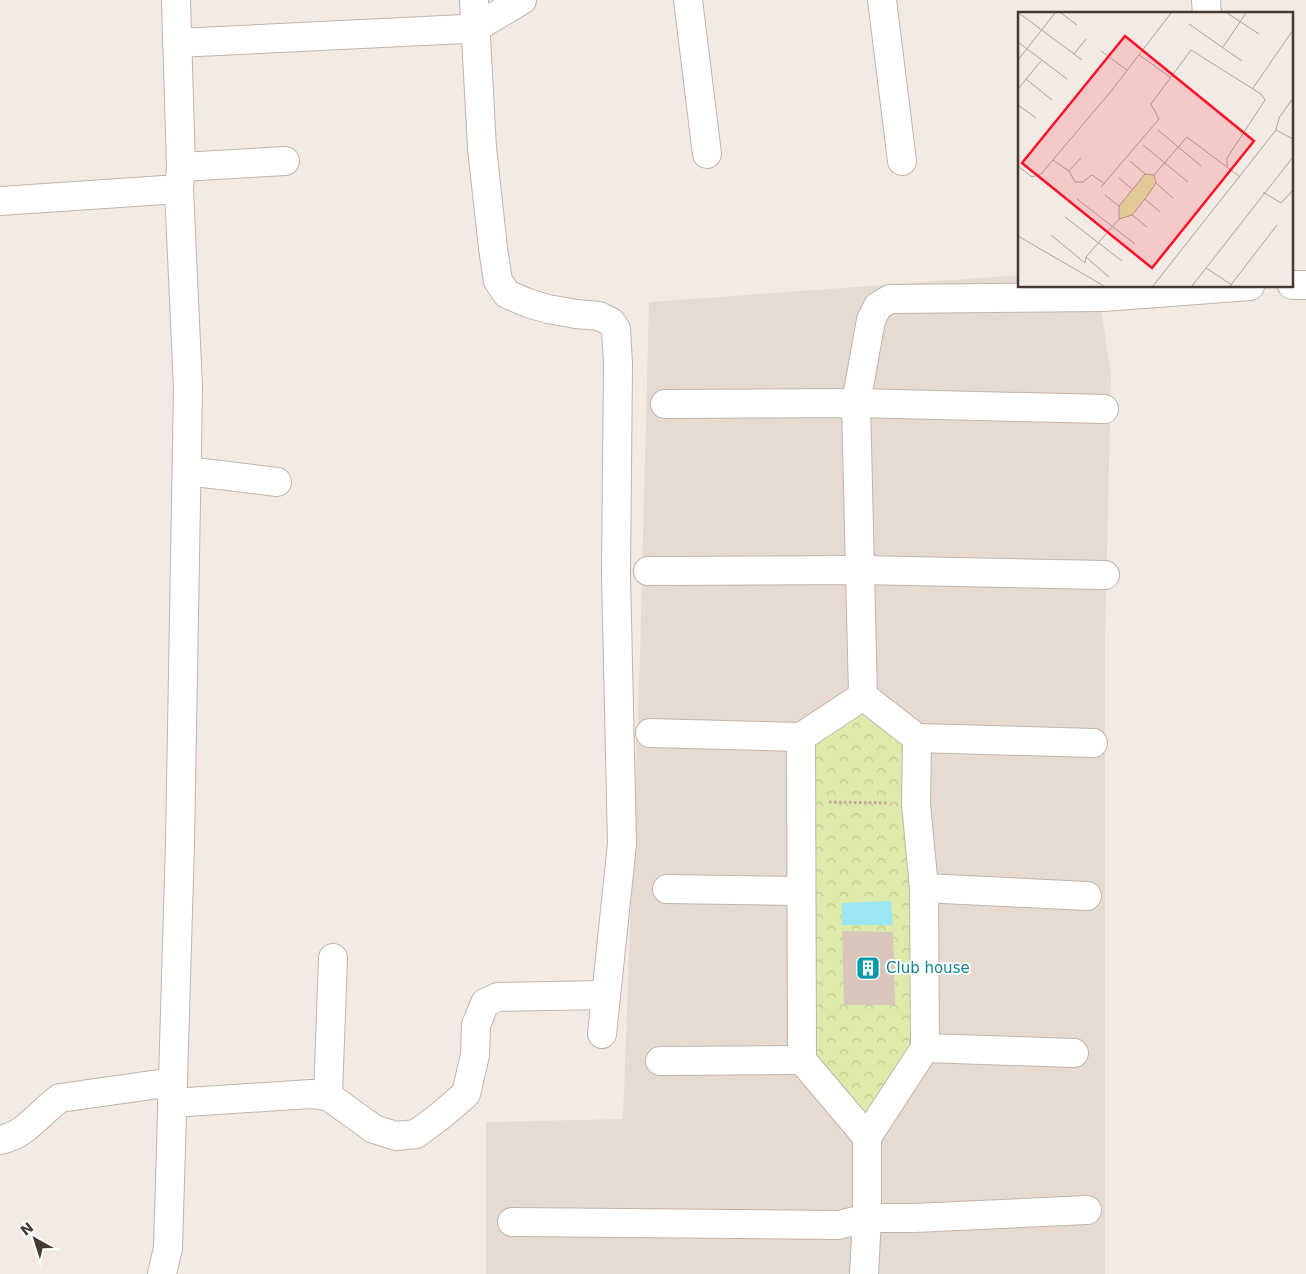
<svg xmlns="http://www.w3.org/2000/svg" width="1306" height="1274" font-family="'DejaVu Sans',sans-serif">
	<style>
		.residential { fill: #e7dbd1 }
		.forest { fill: url(#forest-crowns) }
		.water { fill: #9ce7f4 }
		.building { fill: #d8c5bc }
		.lines { fill: none; stroke-linecap: round; stroke-linejoin: round }
		.minor-casing { stroke: #c2b3a9; stroke-width: 30 }
		.path { stroke: #c1a796; stroke-width: 3; stroke-dasharray: 2.5 2.5; stroke-linecap: butt }
		.minor { stroke: #fff; stroke-width: 28 }
		.labels { text-anchor: middle; stroke-width: 4; stroke-linejoin: round; paint-order: stroke }
		.culture-label { font-size: 15px; fill: #0d838f; stroke: #fff; text-anchor: start }
		.inset-road { fill: none; stroke: #ada49d; stroke-width: 1 }
		.view { fill: #ff0f29; fill-opacity: 0.15; stroke: #ff0f29; stroke-width: 2.5 }
		.inset-edge { fill: none; stroke: #453a33; stroke-width: 2.5 }
	</style>
	<defs>
		<pattern id="forest-crowns" width="20" height="18" patternUnits="userSpaceOnUse" patternTransform="scale(1.25)"><rect width="20" height="18" fill="#deeaaa"/><path d="M2 6a3 3 0 1 1 6 0M12 15a3 3 0 1 1 6 0" fill="none" stroke="#c0c993"/></pattern>
	</defs>
	<rect width="100%" height="100%" fill="#f3eae4"/>
	<polygon class="residential" points="1020,275 1020,286 1098,286 1111,377 1105,641 1105,1274 486,1274 486,1122 623,1119 640,655 649,302"/>
	<polygon class="forest" points="863,696 917,738 925,1048 867,1137 802,1060 801,737"/>
	<polygon class="water" points="891,901 893,925 842,925 842,903"/>
	<polygon class="building" points="842,931 893,932 895,1005 844,1005"/>
	<g class="lines">
		<g class="minor-casing">
			<g id="minor">
				<polyline points="474,0 482,148 493,248 498,281 507,294 528,303 548,309 576,314 599,316 611,322 616,329 618,363 616,574 622,844 602,1034"/>
				<polyline points="688,0 707,154"/>
				<polyline points="882,0 902,161"/>
				<polyline points="1206,0 1207,14"/>
				<polyline points="177,43 464,29 475,28 522,0"/>
				<polyline points="181,167 285,161"/>
				<polyline points="0,201 179,189"/>
				<polyline points="1292,285 1306,285"/>
				<polyline points="665,404 856,403 1104,409"/>
				<polyline points="187,471 277,482"/>
				<polyline points="648,571 860,570 1105,575"/>
				<polyline points="863,696 856,403 871,320 878,306 890,299 1103,297 1250,286"/>
				<polyline points="863,696 917,738 916,804 924,888 925,1048 867,1137 867,1218 864,1274"/>
				<polyline points="863,696 801,737 802,1060 867,1137"/>
				<polyline points="650,733 801,737"/>
				<polyline points="917,738 1093,743"/>
				<polyline points="924,888 1087,896"/>
				<polyline points="667,889 801,891"/>
				<polyline points="925,1048 1074,1053"/>
				<polyline points="660,1061 802,1060"/>
				<polyline points="328,1096 333,958"/>
				<polyline points="172,1103 311,1094 328,1096 374,1129 396,1136 416,1134 439,1117 466,1094 475,1055 476,1025 485,1003 498,997 606,995"/>
				<path d="M0,1140C26,1135 39,1113 60,1098L173,1082"/>
				<polyline points="512,1222 838,1225 867,1218 914,1218 1087,1210"/>
				<polyline points="162,1274 168,1248 180,843 188,388 179,189 181,167 176,0"/>
			</g>
		</g>
		<polyline class="path" points="829,802 888,803"/>
		<use href="#minor" class="minor"/>
	</g>
	<defs>
		<g id="building-square" transform="scale(1.25)"><rect x="-9" y="-9" width="18" height="18" rx="4" fill="#0f9aa8" stroke="#fff"/><path d="M-4-6H4V6H1V3H-1V6H-4ZM-2.5-4.3h1.7v1.8h-1.7ZM.8-4.3h1.7v1.8H.8ZM-2.5-1h1.7V.8h-1.7ZM.8-1h1.7V.8H.8Z" fill="#fff"/></g>
	</defs>
	<g fill-rule="evenodd">
		<use href="#building-square" x="868" y="968"/>
	</g>
	<g class="labels">
		<g class="culture-label">
			<text x="886" y="973">Club house</text>
		</g>
	</g>
	<g transform="translate(1018 12)">
		<rect width="275" height="275" fill="#f3eae4"/>
		<path d="M127,162L136,163L138,171L114,203L101,207V194Z" fill="#deeaaa"/>
		<path class="inset-road" d="M1,1L64,48M43,1L59,13M209,1L241,22M171,12L224,49M0,30L49,67M205,35L228,1M83,39L109,58M56,42L68,27M121,43L152,65M0,48L37,1M8,67L34,88M235,76L275,18M0,77L23,49M0,93L18,106M140,118L183,154M258,118L275,127M125,133L170,170M35,148L51,159L57,170H65L74,163L87,172M112,149L127,162M0,154L14,165L23,162L94,78L153,1M51,159L63,146M136,163L169,125L222,165M101,166L114,177M138,171L155,186M83,175L141,107L133,92L173,38L243,82L247,88L209,146V154M245,180L263,191L275,178M87,183L101,194M59,187L117,232M127,187L142,200M114,203L129,215M47,205L104,249M101,207V194L127,162L136,163M33,223L67,251L68,245L101,207L114,203L127,187L138,171L136,163M0,224L86,274M68,245L91,265M188,256L214,273M135,274L258,118L261,106L275,86M174,274L275,145M212,274L259,213"/>
		<path class="view" d="M107,24L236,129L134,256L4,151Z"/>
		<rect width="275" height="275" class="inset-edge"/>
	</g>
	<g transform="translate(35 1239) rotate(321)" stroke="#ffffff" stroke-width="4" paint-order="stroke">
	<path d="M0-4L9 19L0 12L-9 19Z" fill="#453a33"/>
	<text y="-8" font-size="14" font-weight="bold" text-anchor="middle" fill="#453a33">N</text>
	</g>
</svg>
